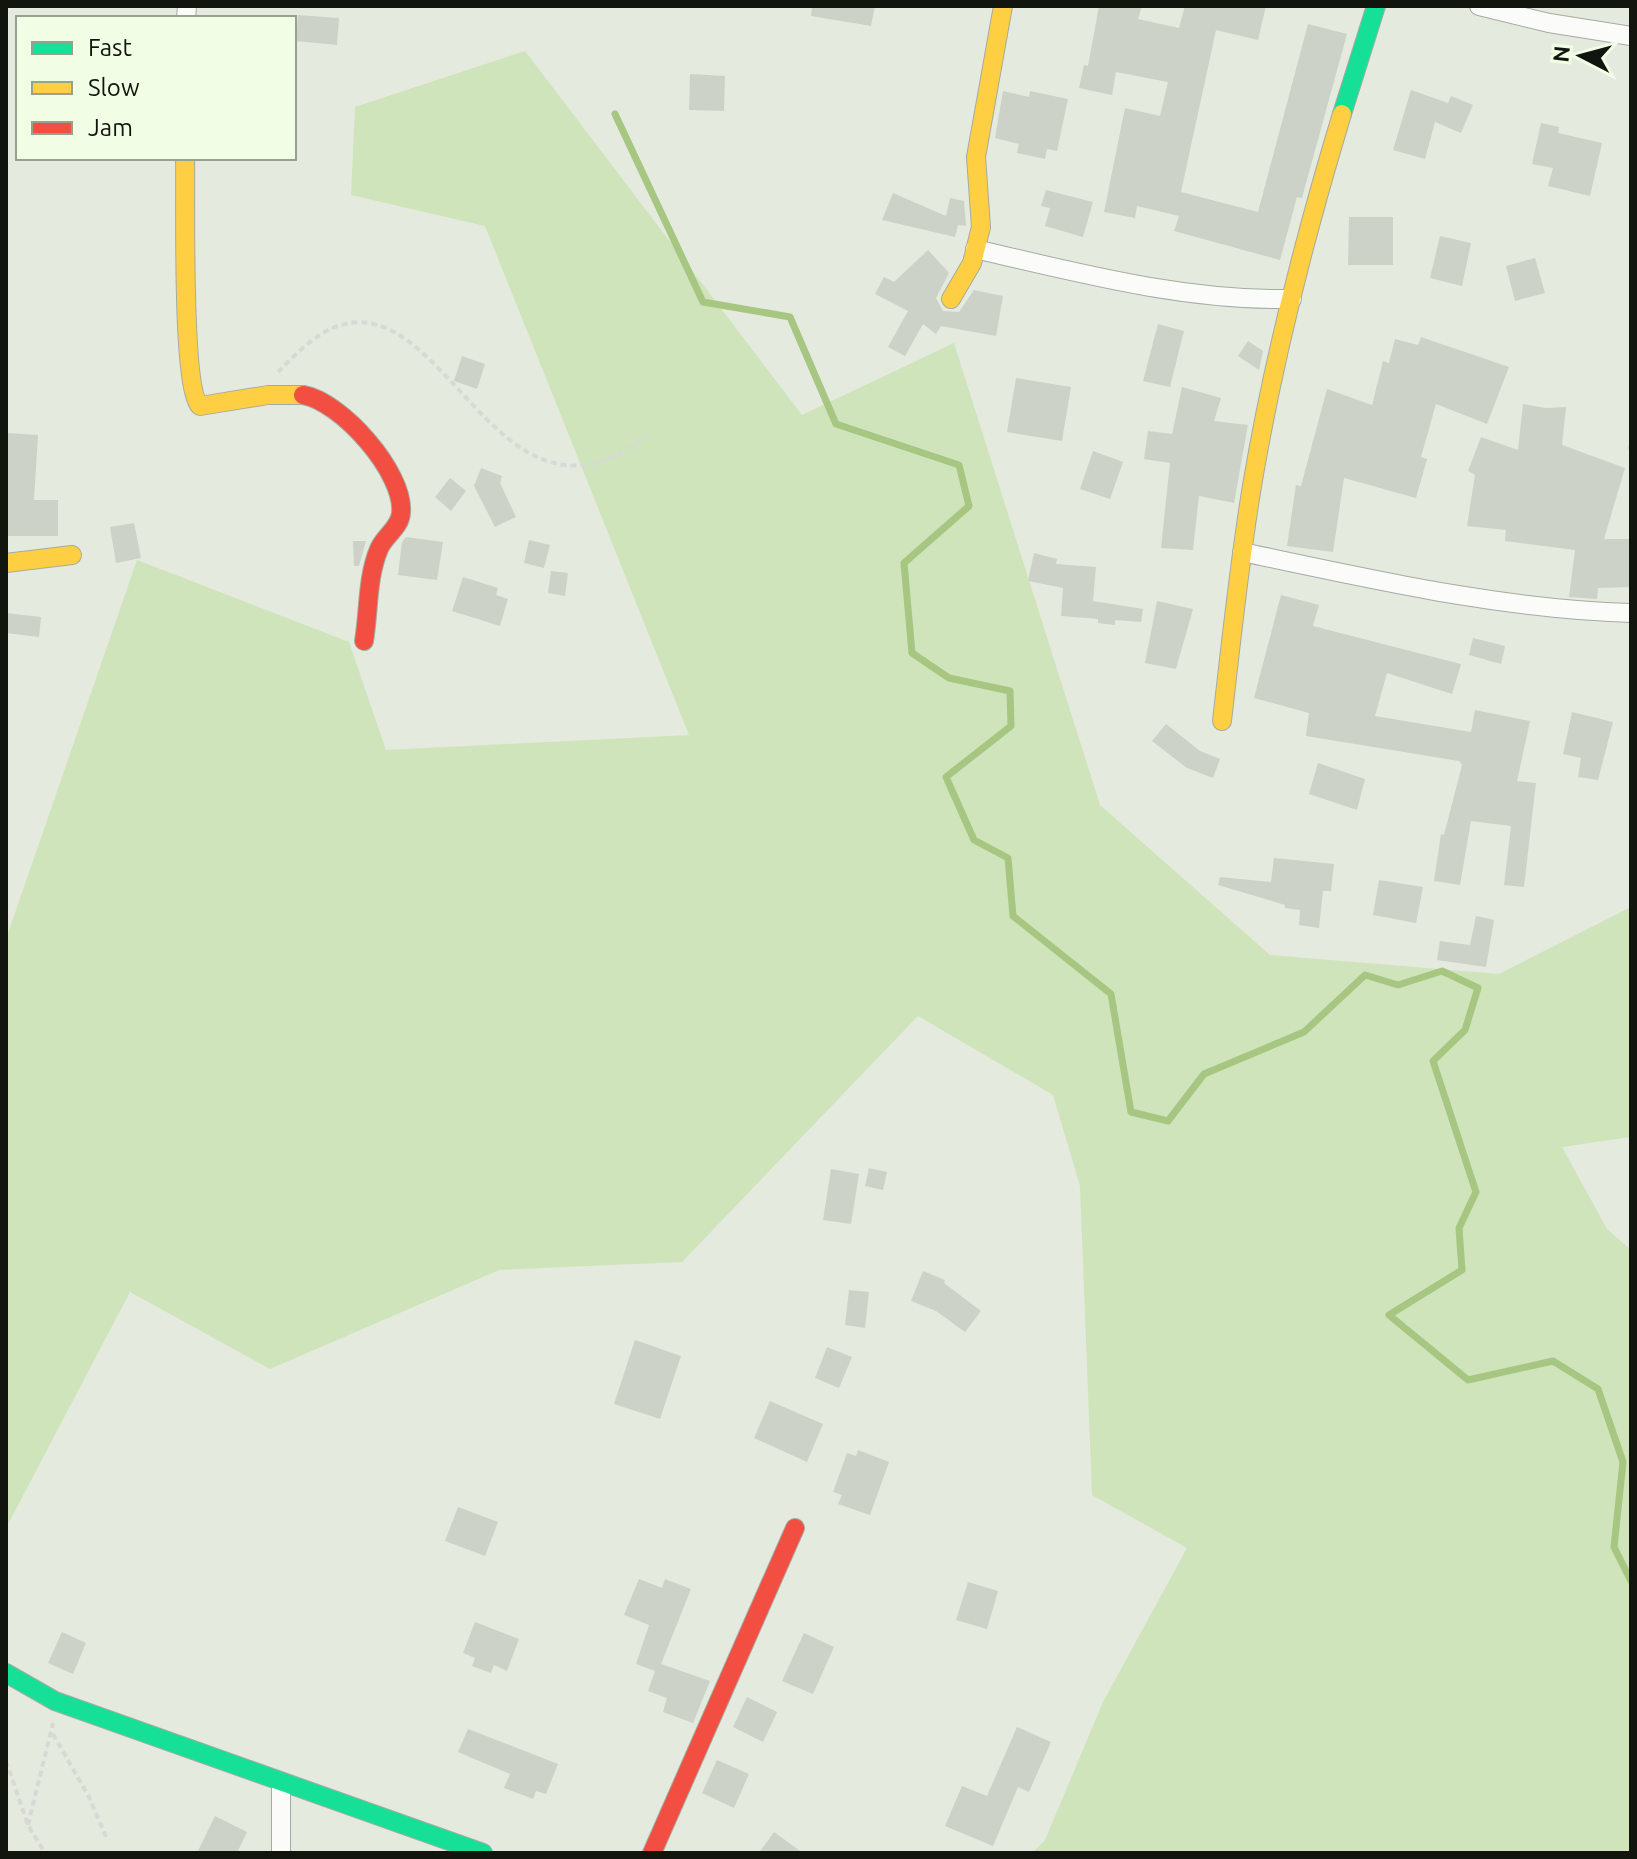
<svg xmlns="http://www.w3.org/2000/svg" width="1637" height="1859" font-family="Ubuntu,sans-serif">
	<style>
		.green { fill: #cfe4ba }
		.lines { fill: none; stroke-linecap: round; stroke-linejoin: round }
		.stream { stroke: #a6c682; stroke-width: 7 }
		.building { fill: #ccd2c7 }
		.street-casing { stroke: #a6aba1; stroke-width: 20 }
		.fast-casing { stroke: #a6aba1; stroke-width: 20 }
		.slow-casing { stroke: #a6aba1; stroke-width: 20 }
		.jam-casing { stroke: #a6aba1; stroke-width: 20 }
		.path { stroke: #d6d9d5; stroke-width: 4; stroke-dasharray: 6 4; stroke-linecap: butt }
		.street { stroke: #fbfcfa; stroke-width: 18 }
		.fast { stroke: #16e098; stroke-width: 18 }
		.slow { stroke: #ffcf43; stroke-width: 18 }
		.jam { stroke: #f24e42; stroke-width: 18 }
	</style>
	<rect width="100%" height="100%" fill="#e4eade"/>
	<polygon class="green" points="525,51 802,415 954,343 1100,805 1270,955 1499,974 1631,907 1631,1137 1562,1147 1607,1229 1631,1250 1631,1853 1032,1853 1045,1840 1103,1702 1187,1548 1092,1495 1080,1186 1053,1095 918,1016 682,1262 499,1270 270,1369 130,1292 6,1528 6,939 137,560 349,642 386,750 689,735 485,226 351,195 355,107"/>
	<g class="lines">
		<polyline class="stream" points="615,114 703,302 790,317 836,424 959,465 969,506 904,563 912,653 949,678 1010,691 1011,726 946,777 974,840 1008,858 1013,916 1111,994 1131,1112 1168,1121 1204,1074 1304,1032 1365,975 1398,985 1442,971 1478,988 1465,1030 1433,1061 1476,1192 1459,1228 1462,1270 1389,1315 1468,1380 1553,1361 1598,1389 1623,1462 1614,1547 1631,1581"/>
	</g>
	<g class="building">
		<polygon points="812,6 875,6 871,26 811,16"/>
		<polygon points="1099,6 1142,6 1138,19 1179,28 1185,6 1266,6 1258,40 1216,30 1181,192 1258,212 1308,24 1347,34 1302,198 1297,197 1280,260 1174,231 1179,216 1137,206 1135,218 1104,212 1125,108 1160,116 1168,82 1116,72 1112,95 1079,88 1084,65 1088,66"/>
		<polygon points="298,15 339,18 337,45 296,41"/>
		<polygon points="690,74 725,76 724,111 689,110"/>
		<polygon points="1411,90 1448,103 1451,96 1473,105 1461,133 1435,122 1425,159 1393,150"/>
		<polygon points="1003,91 1029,97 1030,91 1068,99 1057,151 1047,149 1045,159 1017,153 1019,144 995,138"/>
		<polygon points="1541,123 1559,127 1558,133 1602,143 1590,196 1548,186 1553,168 1532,164"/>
		<polygon points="1046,190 1093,202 1083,237 1045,226 1050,208 1041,206"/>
		<polygon points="893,193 946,216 950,198 964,201 966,226 958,225 955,237 882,220"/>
		<polygon points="1349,217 1393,217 1393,265 1348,265"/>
		<polygon points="1440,236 1471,243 1462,286 1430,278"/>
		<polygon points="928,250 949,273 936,298 943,311 959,312 974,290 1003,296 996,336 941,326 936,334 923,324 905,356 888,347 908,311 875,294 884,277 894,282"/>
		<polygon points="1535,258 1545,293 1515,301 1506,266"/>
		<polygon points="1158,324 1184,331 1170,387 1143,381"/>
		<polygon points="1421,337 1509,367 1487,424 1436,404 1421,457 1427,459 1416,498 1344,478 1333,552 1287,546 1296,485 1301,486 1327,389 1372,405 1383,361 1389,363 1395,339 1418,345"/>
		<polygon points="1248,341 1263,351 1259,370 1238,356"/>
		<polygon points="462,356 485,364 477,389 454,381"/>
		<polygon points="1016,378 1071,387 1062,441 1007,432"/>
		<polygon points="1182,387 1221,398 1214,421 1248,425 1234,503 1199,496 1193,550 1161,548 1170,463 1144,459 1148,431 1172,434"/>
		<polygon points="1523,404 1546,408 1566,407 1562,445 1625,468 1604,539 1631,539 1631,587 1598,588 1597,599 1569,597 1575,550 1505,541 1506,530 1467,526 1475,475 1468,471 1481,437 1518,450"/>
		<polygon points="6,433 38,435 34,500 58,500 58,536 6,536"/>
		<polygon points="1093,451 1123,462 1110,499 1080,489"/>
		<polygon points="481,468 502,476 500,483 516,517 495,527 474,486"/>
		<polygon points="450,478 466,491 451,511 435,497"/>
		<polygon points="134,523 141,558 116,563 110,527"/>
		<polygon points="406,537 443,542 437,580 398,575 402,542"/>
		<polygon points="529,540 550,545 544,568 524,563"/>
		<polygon points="353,541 366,541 359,566 354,566"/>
		<polygon points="1034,553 1057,559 1056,564 1096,567 1093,601 1143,609 1141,622 1115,620 1115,625 1098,623 1098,619 1061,616 1063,588 1028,581"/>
		<polygon points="551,571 568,573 565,596 548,593"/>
		<polygon points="463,577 498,588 496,595 508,599 500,626 452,611"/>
		<polygon points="1281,595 1319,605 1313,626 1461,664 1452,694 1387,673 1375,716 1471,732 1475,710 1530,721 1517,781 1536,783 1524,887 1504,885 1511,826 1471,821 1460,885 1434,881 1441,834 1444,835 1462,765 1459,761 1306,736 1309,713 1254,698"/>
		<polygon points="1157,601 1193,609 1176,669 1145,663"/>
		<polygon points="6,613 41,617 39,637 6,633"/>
		<polygon points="1473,638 1505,646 1501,664 1469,655"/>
		<polygon points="1572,712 1613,722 1598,780 1578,777 1581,758 1563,754"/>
		<polygon points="1166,724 1200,751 1220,759 1213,778 1187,768 1152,741"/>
		<polygon points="1318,763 1365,779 1357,810 1309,794"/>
		<polygon points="1274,858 1334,864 1331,891 1323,891 1319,928 1299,925 1300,910 1285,908 1285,905 1218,885 1220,877 1271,882"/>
		<polygon points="1379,880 1423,887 1416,923 1373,915"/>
		<polygon points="1476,916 1494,920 1486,967 1437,960 1440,941 1470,945"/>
		<polygon points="869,1168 887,1172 883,1190 865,1186"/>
		<polygon points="831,1169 859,1174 851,1224 823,1220"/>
		<polygon points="923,1271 945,1280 944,1283 981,1311 965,1332 936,1311 911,1301"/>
		<polygon points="849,1290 869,1292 865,1328 845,1325"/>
		<polygon points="635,1340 681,1356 660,1419 614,1404"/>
		<polygon points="827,1347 852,1357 839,1388 815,1378"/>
		<polygon points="770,1401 823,1424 807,1462 754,1438"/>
		<polygon points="858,1450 889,1462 870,1515 838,1504 842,1495 833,1492 847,1453 856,1456"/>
		<polygon points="458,1507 498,1522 485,1556 445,1541"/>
		<polygon points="639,1579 662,1588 665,1579 691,1589 661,1664 710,1681 693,1723 663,1712 667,1698 648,1691 655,1671 636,1664 649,1625 624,1615"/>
		<polygon points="968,1582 998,1591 987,1629 956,1620"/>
		<polygon points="475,1622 519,1639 507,1671 494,1665 491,1673 472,1666 475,1658 463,1653"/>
		<polygon points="62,1632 86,1643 73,1674 48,1663"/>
		<polygon points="804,1633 834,1647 813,1694 782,1681"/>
		<polygon points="747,1697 777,1712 763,1742 733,1727"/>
		<polygon points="1017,1727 1051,1742 1029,1792 1018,1787 993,1846 945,1826 962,1786 987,1796"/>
		<polygon points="468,1729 558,1764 546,1794 536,1791 533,1799 504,1788 510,1774 458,1752"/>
		<polygon points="717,1760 749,1774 734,1808 702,1793"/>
		<polygon points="215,1816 247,1832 237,1853 197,1853"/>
		<polygon points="774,1832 803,1853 759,1853"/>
	</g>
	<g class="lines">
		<g class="street-casing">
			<g id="street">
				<polyline points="1479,6 1549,23 1631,36"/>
				<polyline points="186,18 187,6"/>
				<path d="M975,249C1079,273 1184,301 1292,299"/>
				<path d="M1242,552C1371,579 1499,609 1631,613"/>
				<polyline points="281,1782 281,1853"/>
			</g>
		</g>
		<g class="fast-casing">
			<g id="fast">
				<polyline points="1342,114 1376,6"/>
				<polyline points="6,1673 55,1701 483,1853"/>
			</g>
		</g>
		<g class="slow-casing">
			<g id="slow">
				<path d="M185,158C186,197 181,387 200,406L268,395H303"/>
				<polyline points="951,299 972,263 981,227 976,157 1003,6"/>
				<polyline points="6,563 72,555"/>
				<path d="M1222,721C1231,643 1239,564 1252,486C1273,360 1305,236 1342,114"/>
			</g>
		</g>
		<g class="jam-casing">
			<g id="jam">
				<path d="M303,395C341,401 405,473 401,513C400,528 384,536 379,549C367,577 369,611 364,641"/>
				<polyline points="652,1853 795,1528"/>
			</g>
		</g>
		<g class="path">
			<path d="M278,372C294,356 314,335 335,327C447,284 498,554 647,435"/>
			<polyline points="1628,448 1631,447"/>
			<polyline points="53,1734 89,1797 106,1837"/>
			<polyline points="6,1761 28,1825 45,1853"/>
			<polyline points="28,1825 53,1723"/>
		</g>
		<use href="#street" class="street"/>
		<use href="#fast" class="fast"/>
		<use href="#slow" class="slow"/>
		<use href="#jam" class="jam"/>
	</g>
	<rect width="1637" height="1859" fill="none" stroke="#11150d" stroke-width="16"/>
	<rect x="16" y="16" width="280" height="144" fill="#f1fee5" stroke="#97a18f" stroke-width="2"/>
	<rect x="32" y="42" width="40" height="12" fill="#16e098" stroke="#97a18f" stroke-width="2"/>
	<text x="88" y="56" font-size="24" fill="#11150d">Fast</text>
	<rect x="32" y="82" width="40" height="12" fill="#ffcf43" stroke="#97a18f" stroke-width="2"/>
	<text x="88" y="96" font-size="24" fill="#11150d">Slow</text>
	<rect x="32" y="122" width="40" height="12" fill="#f24e42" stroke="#97a18f" stroke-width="2"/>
	<text x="88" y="136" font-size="24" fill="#11150d">Jam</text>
	<g transform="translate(1581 56) rotate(276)" stroke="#f1fee5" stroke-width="6" paint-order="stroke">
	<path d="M0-6L14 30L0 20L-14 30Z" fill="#11150d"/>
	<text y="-12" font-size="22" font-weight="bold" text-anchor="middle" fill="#11150d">N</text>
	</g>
</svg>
